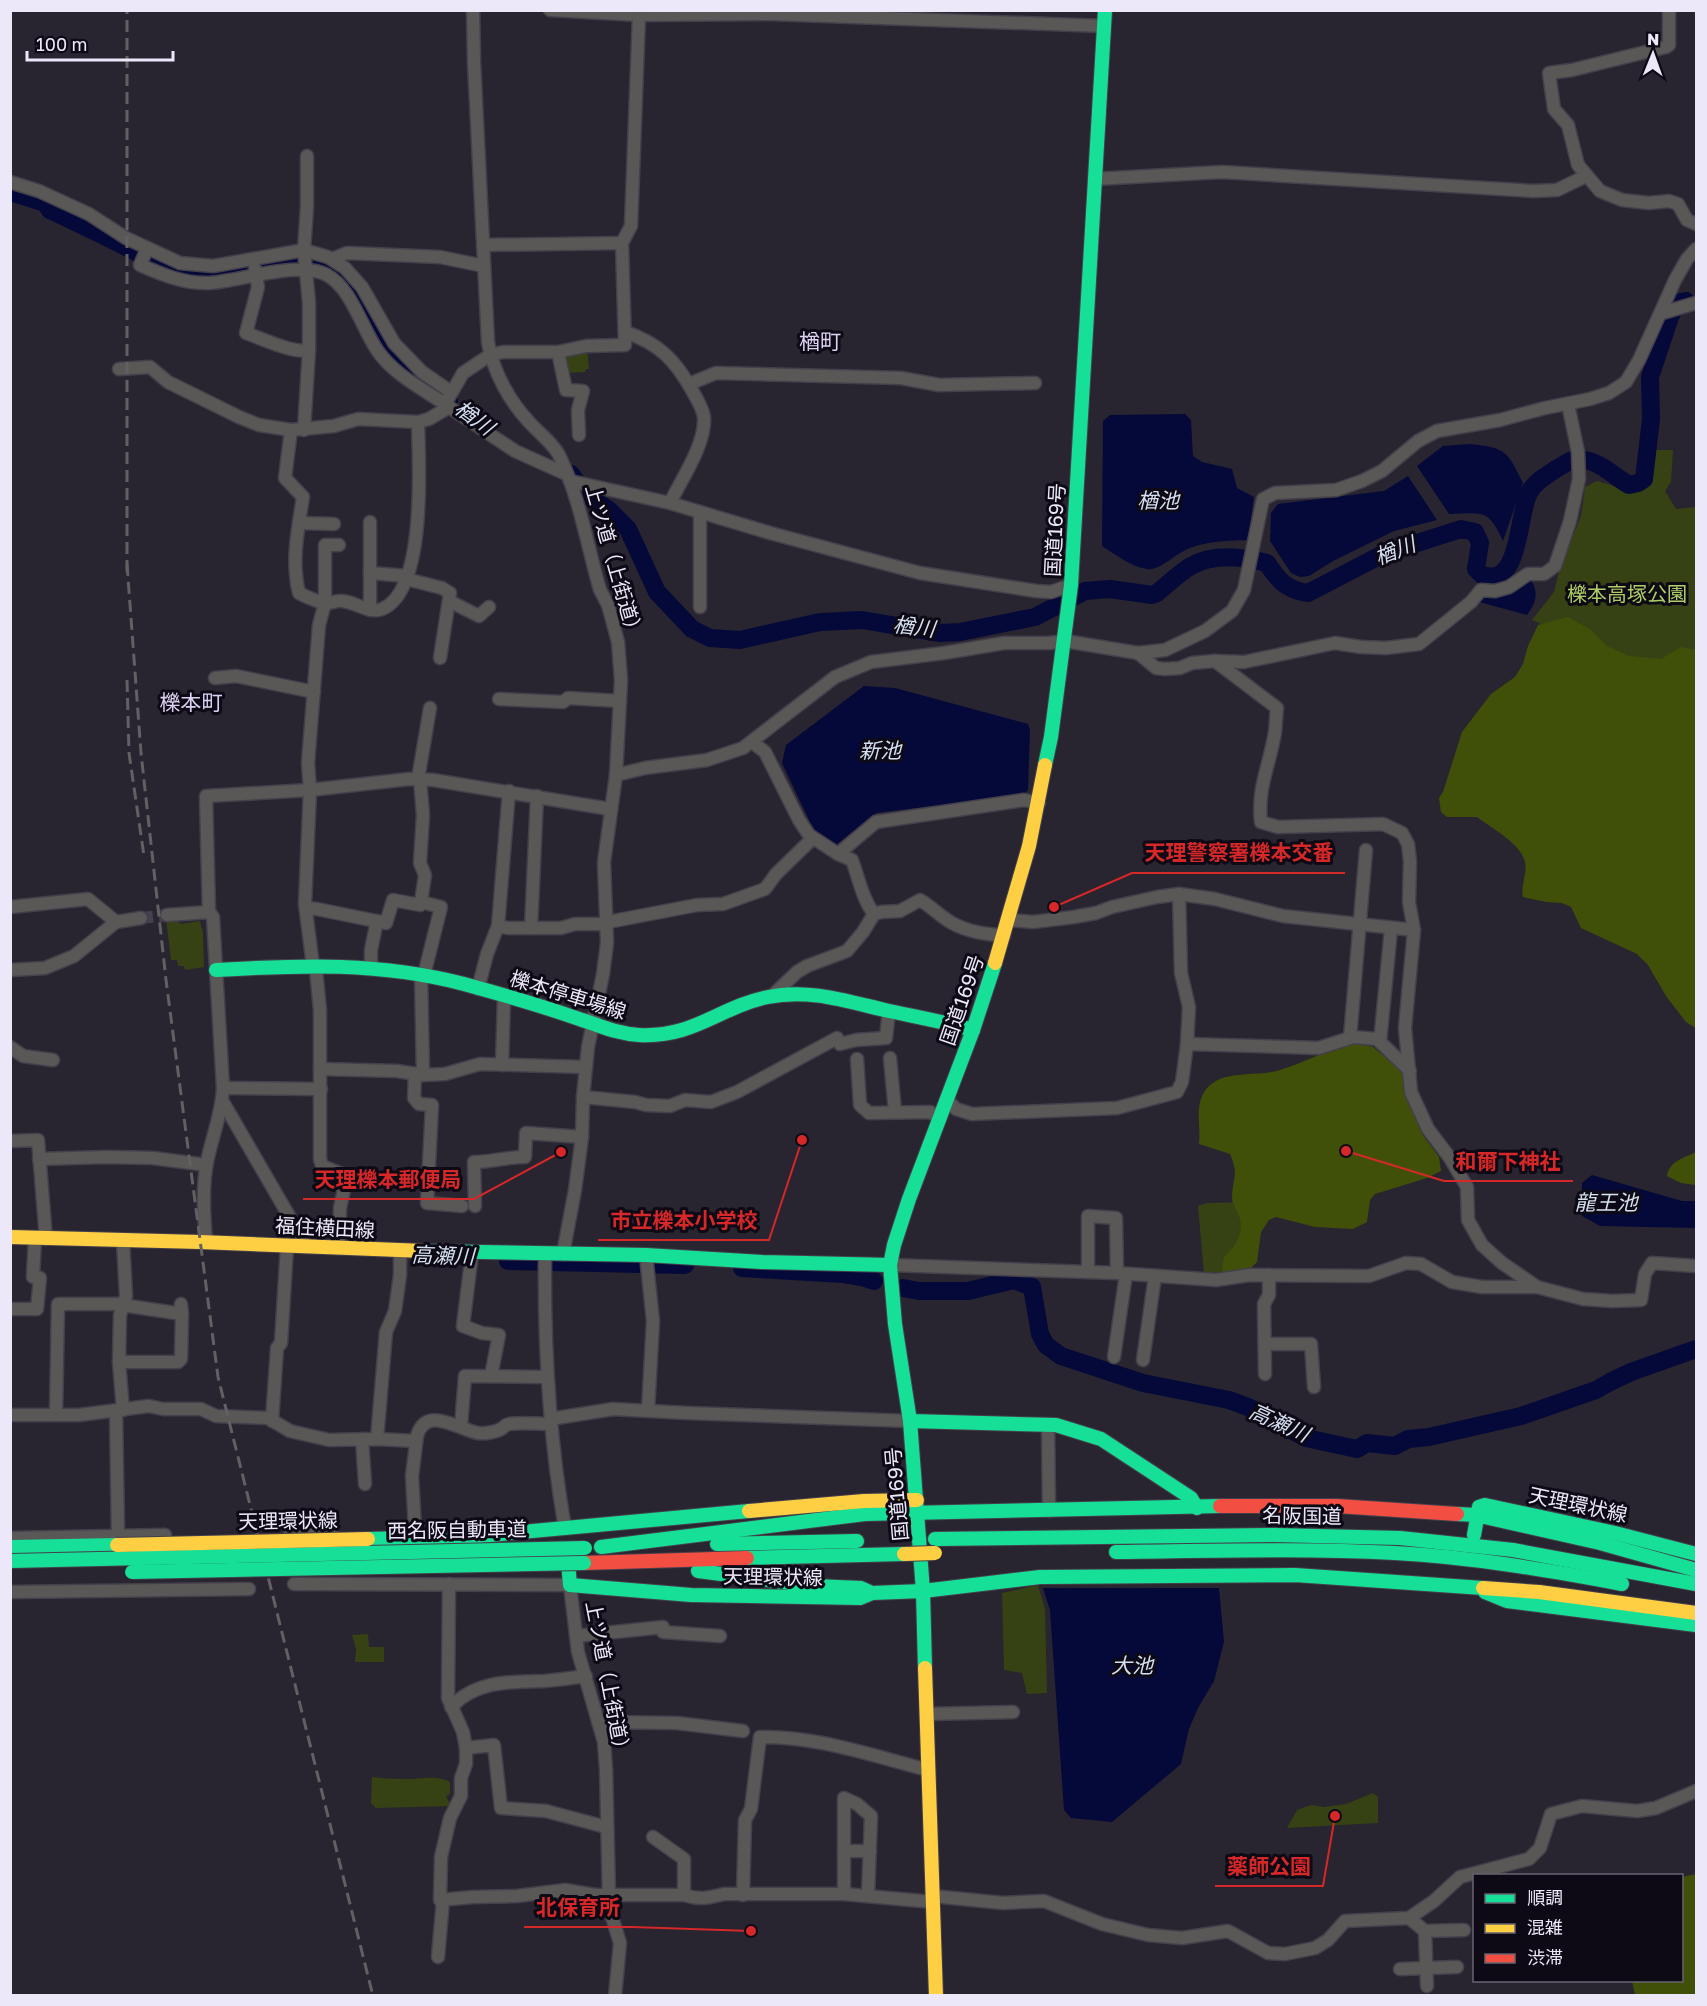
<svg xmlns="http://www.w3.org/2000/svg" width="1707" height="2006" font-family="'Golos Text','Noto Sans JP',sans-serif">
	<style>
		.green { fill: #364213 }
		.forest { fill: #405009 }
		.water { fill: #040939 }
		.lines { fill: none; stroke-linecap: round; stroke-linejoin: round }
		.river { stroke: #040939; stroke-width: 18 }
		.street-tunnel { stroke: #46414e; stroke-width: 12; stroke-dasharray: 12 6; stroke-linecap: butt }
		.street-casing { stroke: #44404b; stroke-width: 15 }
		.fast-casing { stroke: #44404b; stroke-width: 16 }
		.slow-casing { stroke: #44404b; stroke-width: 16 }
		.jam-casing { stroke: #44404b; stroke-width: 16 }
		.street { stroke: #5a5757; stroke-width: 12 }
		.fast { stroke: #16e098; stroke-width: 14 }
		.slow { stroke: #ffcf43; stroke-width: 14 }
		.jam { stroke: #f24e42; stroke-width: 14 }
		.rail { stroke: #626062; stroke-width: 3; stroke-dasharray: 12 6; stroke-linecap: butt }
		.fast-bridge-casing { stroke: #44404b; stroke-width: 16; stroke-linecap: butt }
		.slow-bridge-casing { stroke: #44404b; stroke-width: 16; stroke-linecap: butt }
		.fast-bridge { stroke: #16e098; stroke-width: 14 }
		.slow-bridge { stroke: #ffcf43; stroke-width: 14 }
		.labels { text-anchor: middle; stroke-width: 6; stroke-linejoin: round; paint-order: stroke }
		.street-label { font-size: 20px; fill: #ede8f9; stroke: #0e0a15 }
		.park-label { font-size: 20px; fill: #aecc67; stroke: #0e0a15 }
		.neighbourhood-label { font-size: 21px; fill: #dcd1f2; stroke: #0e0a15 }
		.water-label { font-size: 21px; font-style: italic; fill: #d4dff0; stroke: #0e0a15 }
		.leader { fill: none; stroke: #d62828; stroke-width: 2 }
		.callout-dot { fill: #d62828; stroke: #0e0a15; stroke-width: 2 }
		.callout-label { font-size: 21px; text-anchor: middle; font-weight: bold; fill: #d62828; stroke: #0e0a15; stroke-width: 6; stroke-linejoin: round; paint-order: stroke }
	</style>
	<rect width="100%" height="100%" fill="#282430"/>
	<g class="green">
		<polygon points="587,347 589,369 586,369 585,372 563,373 559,353"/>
		<polygon points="1654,450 1673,450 1671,482 1665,491 1676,509 1696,507 1696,694 1532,620 1554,592 1560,568 1581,516 1585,487 1597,481 1631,491 1652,478"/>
		<polygon points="166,919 177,919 180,924 200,921 203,933 204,967 185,970 184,966 178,966 177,960 171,960"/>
		<polygon points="1255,1202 1247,1272 1219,1272 1204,1274 1198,1206 1207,1203"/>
		<polygon points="1038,1585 1045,1609 1047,1693 1027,1694 1022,1673 1004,1670 1002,1593"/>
		<polygon points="368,1634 369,1647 384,1647 384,1662 355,1662 356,1649 352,1635"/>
		<path d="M372,1777C382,1778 392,1779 401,1779C416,1780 437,1774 450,1782V1794L446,1796L451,1806L376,1808L371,1803Z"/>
		<polygon points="1373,1793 1378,1797 1378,1823 1287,1828 1297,1810 1311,1805 1324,1807 1346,1804"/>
	</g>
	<g class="forest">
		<path d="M1568,617L1591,630L1607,646L1629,656L1661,659L1681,647L1696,650V1028L1686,1022L1666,996L1648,965L1637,954L1581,928L1571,907L1562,903L1546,902L1523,897C1520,885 1529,871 1524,859C1519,843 1490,827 1477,817H1447L1441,812L1439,798L1443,792L1462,732L1491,694L1515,677L1523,664L1528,646L1538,625Z"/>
		<path d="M1344,1044H1360L1373,1047L1404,1073L1422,1134L1439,1157L1441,1171L1427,1178L1375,1194L1370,1200L1367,1222L1353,1229L1315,1227L1276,1217L1269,1220L1261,1232L1257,1262L1247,1272L1222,1271L1224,1257C1235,1247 1244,1235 1240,1219C1238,1211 1232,1206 1232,1197C1233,1176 1239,1175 1230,1154L1199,1144C1201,1127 1195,1109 1203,1094C1218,1067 1256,1078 1280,1070C1302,1063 1323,1053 1344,1044Z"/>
		<path d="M1696,1152V1185L1681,1183L1667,1176C1669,1161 1684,1158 1696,1152Z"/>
		<polygon points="1696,1874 1696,1995 1635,1995 1632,1981 1682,1980 1682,1877"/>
	</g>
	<g class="water">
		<path d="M1185,414L1191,420L1193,456L1202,462L1232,469L1237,488L1254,497L1248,540C1225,541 1200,541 1180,553C1171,558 1158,571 1147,569C1131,567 1115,554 1102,546L1103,421L1110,415Z"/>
		<path d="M1470,444C1507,448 1507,451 1523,483L1503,541C1488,508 1483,513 1449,514L1417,466L1443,446Z"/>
		<polygon points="1408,476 1437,520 1394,531 1333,561 1309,576 1300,577 1291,573 1270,541 1271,513 1278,504 1384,491"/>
		<path d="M1531,580C1539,593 1536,603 1527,615L1479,602L1484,596C1502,599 1516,588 1531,580Z"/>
		<polygon points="864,686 895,688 1028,724 1030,730 1028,790 1023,795 876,813 836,845 816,832 809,820 782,763 786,745"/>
		<polygon points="1592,1175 1682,1201 1696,1201 1696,1228 1600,1226 1582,1216 1582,1183"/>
		<polygon points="1043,1588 1219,1588 1224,1642 1214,1681 1198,1708 1189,1729 1181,1764 1112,1822 1071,1818 1064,1810 1050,1610"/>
	</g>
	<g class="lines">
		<g class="river">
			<path d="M10,192L45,203L50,210C78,223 105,236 132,250C150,259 167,270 187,273C224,278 295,249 322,263C364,285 360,322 387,354C403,373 429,386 449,401"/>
			<path d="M567,472L571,474L584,493L610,511L628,529L657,592L692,629L710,638L740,640L820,622L862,620L939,633L960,632L1035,617L1085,591L1110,589L1152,595L1157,593C1168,584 1179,573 1191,566C1213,553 1244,557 1267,563C1278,580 1286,590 1308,593L1383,554L1461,529L1475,532L1480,543L1476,569L1483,576C1487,576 1493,577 1496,576C1520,570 1519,511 1529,493C1534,482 1547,475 1556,469C1567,463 1573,457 1585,460C1602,463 1615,477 1629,485L1638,483L1644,479L1651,419L1650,377L1670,317L1677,303L1686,301"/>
			<polyline points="508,1261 685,1265"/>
			<polyline points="742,1268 843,1274 862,1277 874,1281"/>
			<polyline points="903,1288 919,1291 968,1291 1014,1280 1032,1287 1040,1334 1046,1345 1061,1356 1143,1383 1229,1400 1248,1407 1306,1438 1357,1449 1367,1443 1395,1446 1408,1439 1429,1437 1521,1416 1596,1390 1610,1382 1631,1372 1696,1349"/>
		</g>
		<polyline class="street-tunnel" points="141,918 167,915"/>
		<g class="street-casing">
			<g id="street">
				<path d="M473,10L474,62L488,342C493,371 509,401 530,423C539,433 555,445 560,457C580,499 587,545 600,590L608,605L618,642L621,680L616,775L604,862L607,943L603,974L588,1047L583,1097L582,1137L575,1190L563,1254"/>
				<polyline points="550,10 639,15 771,14 1104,26"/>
				<polyline points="1669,10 1669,45 1666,47 1572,70 1549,73 1554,109 1568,125 1578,165 1600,191 1622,200 1649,203 1669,201 1678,204 1687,220 1696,224"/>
				<polyline points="1094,179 1222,172 1533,191 1557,190 1586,176"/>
				<polyline points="10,182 39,191 89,214 126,238 180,263 213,266 304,250 328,257 345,268 362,287 394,343 422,372 451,392"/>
				<polyline points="483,245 622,243"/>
				<path d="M147,249L140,265C163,275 184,284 210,283C240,281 301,260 327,275C351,288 362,328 377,350C393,374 421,388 445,404"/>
				<polyline points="332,259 347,253 440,257 484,266"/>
				<path d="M255,269L258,287L246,333C263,339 294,354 309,350"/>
				<polyline points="1662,313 1696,303"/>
				<path d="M625,332C659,343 676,361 693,392C697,399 703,409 704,417C706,444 681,480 670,503"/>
				<polyline points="558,352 566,390 583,391 578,410 579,435"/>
				<polyline points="119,369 150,367 168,382 239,417 259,425 291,430 334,426 358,419 418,422 429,419 449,407 445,404 463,373 490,355 503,352 558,352 586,346 625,345 622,243 631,226 639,15"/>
				<polyline points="689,384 716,373 901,378 939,385 1035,383"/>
				<polyline points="449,407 515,451 566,474"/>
				<path d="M291,430L285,478L303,497C298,529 291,561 299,593C304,596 319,602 324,603C330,604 337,600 342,601C356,602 368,614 382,609C427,591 419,462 418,422"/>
				<polyline points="304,430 309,350 309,303 304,250 307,207 307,156"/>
				<polyline points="570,481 670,503 770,533 920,573 1036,591 1051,592 1071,585"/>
				<polyline points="370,522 370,610"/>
				<polyline points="299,523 334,524"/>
				<polyline points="339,545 325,545 325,603 319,625 308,763 310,790 305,904 313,966 316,970 320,1010 320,1159 322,1166 347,1176 340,1208 339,1248"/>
				<polyline points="370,573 407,576"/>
				<polyline points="406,579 442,588 450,593 440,658"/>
				<polyline points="449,601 479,616 489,607"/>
				<polyline points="700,607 700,512"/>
				<polyline points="1138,653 1156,668 1165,669 1180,668 1192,663 1215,661 1244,662 1335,643 1361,647 1386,648 1419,644 1471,602 1481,590 1495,591 1509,587 1528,574 1544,574 1555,566 1570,521 1579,479 1578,452 1568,404"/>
				<path d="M1215,661L1277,708C1276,716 1276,724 1275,732C1270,764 1257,788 1261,822L1278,827L1383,824L1402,833L1408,844L1410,861L1409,902L1414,930L1405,1028L1411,1092L1428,1129L1450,1158L1467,1187L1468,1220L1482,1245L1502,1263L1537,1287"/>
				<polyline points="215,678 236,676 314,692"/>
				<polyline points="499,699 563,702 568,698 620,701"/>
				<polyline points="752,742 765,752 799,820 809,835 838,854 876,822 1024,800 1039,803"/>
				<polyline points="616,775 645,768 707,760 743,748 835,677 871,662 944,653 1004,643 1050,643 1065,641 1138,653 1165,650 1205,631 1232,611 1244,590 1263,499 1275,493 1336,490 1362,481 1382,471 1418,441 1437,431 1500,420 1545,408 1590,399 1609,393 1626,382 1639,360 1675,280 1687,259 1696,249"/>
				<polyline points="418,779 430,708"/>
				<polyline points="420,779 423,815 420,863 425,875 421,902 441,907 424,975"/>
				<path d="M838,854L852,860C859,879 862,898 874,914"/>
				<polyline points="10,907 88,899 116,922"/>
				<polyline points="306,908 317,909 386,923 393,900 420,905 421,902"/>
				<polyline points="209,912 206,796 310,790 409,779 433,780 610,809"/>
				<path d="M167,915L209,912L213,917L223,1088C222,1113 212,1137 207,1162C202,1188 204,1216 206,1242"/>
				<polyline points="1009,920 1033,922 1074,917 1096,913 1112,907 1157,897 1179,894 1215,899 1283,916 1414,930"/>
				<polyline points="608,922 697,905 723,904 765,889 776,874 812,839"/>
				<polyline points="498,926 508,928 561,928 575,924 608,924"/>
				<polyline points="531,928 537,796"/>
				<polyline points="371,968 371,950 377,921"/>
				<polyline points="10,970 45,968 74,956 116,922 141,918"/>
				<polyline points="421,974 423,1075"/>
				<polyline points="478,989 487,954 498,926 509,791"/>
				<path d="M772,996L797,972L807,966L847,951L863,932L874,914L881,912L900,911L920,900C932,907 941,917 952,923C968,932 986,934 1004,936"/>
				<polyline points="1350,1038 1366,850"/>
				<polyline points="1380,1042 1391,929"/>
				<polyline points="1187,1044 1319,1048 1353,1037 1377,1039 1410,1071"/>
				<polyline points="10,1047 23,1056 53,1060"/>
				<polyline points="890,1058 895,1112"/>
				<polyline points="857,1059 860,1105 869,1113 930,1112 940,1118"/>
				<polyline points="502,1065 504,997"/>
				<polyline points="320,1069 397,1071 423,1075 445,1074 480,1064 585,1067"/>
				<polyline points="415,1074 414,1098 419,1104 432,1105 427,1203 462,1206"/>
				<polyline points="223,1088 321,1089"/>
				<polyline points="583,1097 635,1102 646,1105 670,1106 685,1100 711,1102 737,1092 837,1038 840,1044 856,1040 886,1038 889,1011"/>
				<polyline points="947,1100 956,1109 972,1114 1117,1108 1177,1092 1182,1082 1187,1044 1189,1007 1181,973 1179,894"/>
				<polyline points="223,1102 307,1247"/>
				<polyline points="10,1141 38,1140 46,1239"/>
				<polyline points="39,1159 107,1157 153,1158 206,1165"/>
				<path d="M475,1206L474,1162C493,1162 505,1157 525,1157L526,1133L582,1137"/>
				<polyline points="472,1253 463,1326 482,1333 499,1335 491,1376"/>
				<path d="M545,1254C544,1347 549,1437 565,1528"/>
				<polyline points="646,1255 653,1321 648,1410"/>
				<polyline points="890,1265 1117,1273 1216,1280 1250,1275 1369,1276 1406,1263 1421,1264 1452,1282 1482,1287 1537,1287 1583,1299 1612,1301 1641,1300 1645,1274 1652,1263 1696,1266"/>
				<polyline points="1088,1272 1088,1216 1116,1218 1117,1273"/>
				<polyline points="122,1305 182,1314 181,1304"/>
				<polyline points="10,1309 37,1309 40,1278 33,1277 35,1238"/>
				<polyline points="1266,1344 1311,1344 1314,1387"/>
				<polyline points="1114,1357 1126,1274"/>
				<polyline points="1143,1360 1155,1276"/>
				<polyline points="119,1362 178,1362 181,1359 182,1314"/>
				<polyline points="1265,1374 1264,1304 1269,1295 1269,1275"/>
				<polyline points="123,1410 119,1362 120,1315 126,1296 123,1241"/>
				<polyline points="116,1411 118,1535"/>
				<polyline points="10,1415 79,1415 149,1406 163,1409 201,1409 216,1416 268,1418 290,1431 329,1440 377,1439 416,1441"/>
				<polyline points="56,1415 58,1304 123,1304"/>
				<polyline points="550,1419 613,1409 687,1413 910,1421"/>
				<polyline points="272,1421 277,1348 281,1343 287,1246"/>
				<polyline points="1048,1425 1049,1511"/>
				<polyline points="461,1426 465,1376 546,1377"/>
				<polyline points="362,1439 365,1484"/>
				<polyline points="377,1439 386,1332 395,1311 400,1275 400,1251"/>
				<path d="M415,1529L412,1476L417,1436C426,1404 459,1430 478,1433C484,1434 496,1432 501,1429C505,1427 504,1425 509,1424C521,1422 538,1424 551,1424"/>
				<polyline points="290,1532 331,1531"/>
				<polyline points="10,1538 165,1535"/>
				<polyline points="294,1584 570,1585 578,1652 604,1742 606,1769 609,1896 612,1917 620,1943 615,1996"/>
				<polyline points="449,1584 448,1698 463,1732 466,1748 494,1745 501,1808 546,1811 606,1827"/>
				<polyline points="10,1592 249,1589"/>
				<polyline points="576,1636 663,1627 663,1632 720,1636"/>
				<path d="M451,1707C477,1680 510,1682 544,1681C558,1680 572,1678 586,1676"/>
				<polyline points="927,1714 1013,1712"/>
				<polyline points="598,1722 677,1723 743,1731"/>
				<path d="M466,1748V1764L461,1778V1796L450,1818L441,1857L440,1900L473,1897L517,1896L565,1890L595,1895H684C699,1900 709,1898 724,1894H844L933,1902"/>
				<polyline points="653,1837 684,1859 684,1895"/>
				<polyline points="844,1851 870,1851"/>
				<polyline points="844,1894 844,1798 857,1804 871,1816 868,1896"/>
				<path d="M743,1895L745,1820L751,1809L760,1737C817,1736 873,1756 928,1770"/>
				<polyline points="932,1896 1003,1903 1044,1901 1102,1924 1148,1935 1182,1938 1228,1931 1268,1953 1285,1954 1315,1948 1328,1940 1345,1921 1409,1918 1434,1901 1460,1877 1529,1859 1540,1848 1551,1814 1582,1806 1637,1811 1656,1808 1696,1791"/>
				<polyline points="1409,1918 1425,1931 1427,1986"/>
				<polyline points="1425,1931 1464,1930"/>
				<polyline points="438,1957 443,1900"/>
				<polyline points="1400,1969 1457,1967"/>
			</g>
		</g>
		<g class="fast-casing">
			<g id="fast">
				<polyline points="1045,765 1051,737 1071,585 1105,10"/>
				<path d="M216,970C303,965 379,962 464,984C504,995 543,1006 582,1020C601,1026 618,1034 639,1035C694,1038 719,1007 768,997C809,988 849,1002 889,1011C917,1017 945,1022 973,1030"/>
				<polyline points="424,1251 646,1255 762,1262 890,1265"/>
				<polyline points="910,1421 1056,1425 1101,1439 1191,1498 1197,1508"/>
				<polyline points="1457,1514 1476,1515 1600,1543 1696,1570"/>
				<polyline points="1474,1535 1479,1507 1485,1505 1615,1533 1696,1554"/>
				<polyline points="368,1539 479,1536 749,1511"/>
				<polyline points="935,1539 1275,1535 1400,1538 1513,1550 1696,1584"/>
				<polyline points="717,1544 857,1541"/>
				<polyline points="10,1547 117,1545"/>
				<polyline points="601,1547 865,1514 1220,1506"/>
				<polyline points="567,1551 570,1585 691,1595 860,1598 872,1593 923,1591"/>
				<path d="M1116,1552C1209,1551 1302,1548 1395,1553C1471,1557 1547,1570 1622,1584"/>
				<polyline points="747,1558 904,1554"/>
				<polyline points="698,1571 814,1586 861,1588 872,1593"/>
				<polyline points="923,1591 1040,1577 1295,1575 1483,1588"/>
				<polyline points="1485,1592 1507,1601 1696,1625"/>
				<polyline points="925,1668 923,1591 910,1421 895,1324 890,1265 894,1245 909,1199 973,1030 995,963"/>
			</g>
		</g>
		<g class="slow-casing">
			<g id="slow">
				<polyline points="995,963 1029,846 1045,765"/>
				<polyline points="10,1237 200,1242 424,1251"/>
				<polyline points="749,1511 864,1501 917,1500"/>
				<polyline points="1483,1588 1539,1592 1696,1613"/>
				<polyline points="925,1668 936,1996"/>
			</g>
		</g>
		<g class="jam-casing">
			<g id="jam">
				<polyline points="1220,1506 1337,1506 1457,1514"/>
				<polyline points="584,1563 747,1558"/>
			</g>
		</g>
		<use href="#street" class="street"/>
		<use href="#fast" class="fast"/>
		<use href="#slow" class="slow"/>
		<use href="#jam" class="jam"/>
		<g class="rail">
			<polyline points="127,564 141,753 166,980 218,1377 373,1996"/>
			<polyline points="127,572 127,10"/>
			<polyline points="127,680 129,753 144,856"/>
		</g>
		<g class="fast-bridge-casing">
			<g id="fast-bridge">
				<polyline points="10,1561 585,1548"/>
				<polyline points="132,1572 584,1563"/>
			</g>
		</g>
		<g class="slow-bridge-casing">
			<g id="slow-bridge">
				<polyline points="117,1545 368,1539"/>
				<polyline points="904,1554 935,1553"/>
			</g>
		</g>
		<use href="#fast-bridge" class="fast-bridge"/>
		<use href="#slow-bridge" class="slow-bridge"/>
	</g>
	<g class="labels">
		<g class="street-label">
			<text transform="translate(1055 530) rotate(-87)" y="7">国道169号</text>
			<text transform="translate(614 562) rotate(74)" y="7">上ツ道（上街道）</text>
			<text transform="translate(568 995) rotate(17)" y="7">櫟本停車場線</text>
			<text transform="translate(962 1000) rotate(-71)" y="7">国道169号</text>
			<text transform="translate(325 1228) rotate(3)" y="7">福住横田線</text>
			<text transform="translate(897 1494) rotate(-95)" y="7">国道169号</text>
			<text transform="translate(1578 1505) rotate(12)" y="7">天理環状線</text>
			<text transform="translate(1302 1516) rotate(1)" y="7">名阪国道</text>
			<text transform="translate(288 1521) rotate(-1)" y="7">天理環状線</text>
			<text transform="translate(457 1530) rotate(-1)" y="7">西名阪自動車道</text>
			<text transform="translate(773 1577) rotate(1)" y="7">天理環状線</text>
			<text transform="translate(608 1680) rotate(79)" y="7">上ツ道（上街道）</text>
		</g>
		<g class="park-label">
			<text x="1627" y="601">櫟本高塚公園</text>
		</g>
		<g class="neighbourhood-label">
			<text x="820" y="349">楢町</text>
			<text x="191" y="710">櫟本町</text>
		</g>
		<g class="water-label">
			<text transform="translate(474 418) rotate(36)" y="7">楢川</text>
			<text x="1158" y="508">楢池</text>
			<text transform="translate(1395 551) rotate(-21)" y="7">楢川</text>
			<text transform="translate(914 627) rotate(7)" y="7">楢川</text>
			<text x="880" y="758">新池</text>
			<text x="1606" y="1210">龍王池</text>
			<text transform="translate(443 1256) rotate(2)" y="7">高瀬川</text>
			<text transform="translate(1279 1423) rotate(24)" y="7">高瀬川</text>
			<text x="1132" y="1673">大池</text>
		</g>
	</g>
	<path class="leader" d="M1054 907L1132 873H1345M1346 1151L1444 1181H1573M561 1152L474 1199H303M802 1140L769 1240H598M1335 1816L1323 1886H1215M751 1931L632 1927H524"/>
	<g class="callout-dot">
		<circle cx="1054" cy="907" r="6"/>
		<circle cx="1346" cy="1151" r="6"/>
		<circle cx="561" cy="1152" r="6"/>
		<circle cx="802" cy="1140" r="6"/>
		<circle cx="1335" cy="1816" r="6"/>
		<circle cx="751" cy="1931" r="6"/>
	</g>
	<g class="callout-label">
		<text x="1239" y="860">天理警察署櫟本交番</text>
		<text x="1508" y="1169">和爾下神社</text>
		<text x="388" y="1187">天理櫟本郵便局</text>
		<text x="684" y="1228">市立櫟本小学校</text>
		<text x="1269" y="1874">薬師公園</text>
		<text x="578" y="1915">北保育所</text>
	</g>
	<rect width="1707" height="2006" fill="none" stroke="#ede8f9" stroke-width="24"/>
	<rect x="1473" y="1874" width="210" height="108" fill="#0e0a15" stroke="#676370" stroke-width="1.5"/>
	<rect x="1485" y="1894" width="30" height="9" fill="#16e098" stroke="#676370" stroke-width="1.5"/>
	<text x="1527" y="1904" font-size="18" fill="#ede8f9">順調</text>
	<rect x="1485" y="1924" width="30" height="9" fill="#ffcf43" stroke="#676370" stroke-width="1.5"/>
	<text x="1527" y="1934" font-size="18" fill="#ede8f9">混雑</text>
	<rect x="1485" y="1954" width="30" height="9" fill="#f24e42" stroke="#676370" stroke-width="1.5"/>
	<text x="1527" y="1964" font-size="18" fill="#ede8f9">渋滞</text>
	<g transform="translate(1653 54) rotate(1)" stroke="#0e0a15" stroke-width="4.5" paint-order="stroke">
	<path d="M0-4.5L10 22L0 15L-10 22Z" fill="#ede8f9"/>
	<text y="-9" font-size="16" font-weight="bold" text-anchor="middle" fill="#ede8f9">N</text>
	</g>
	<path d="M27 51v9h146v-9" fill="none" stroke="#ede8f9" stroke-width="3"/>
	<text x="36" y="51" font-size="18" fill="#ede8f9" stroke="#0e0a15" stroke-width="4.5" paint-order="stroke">100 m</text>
</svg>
